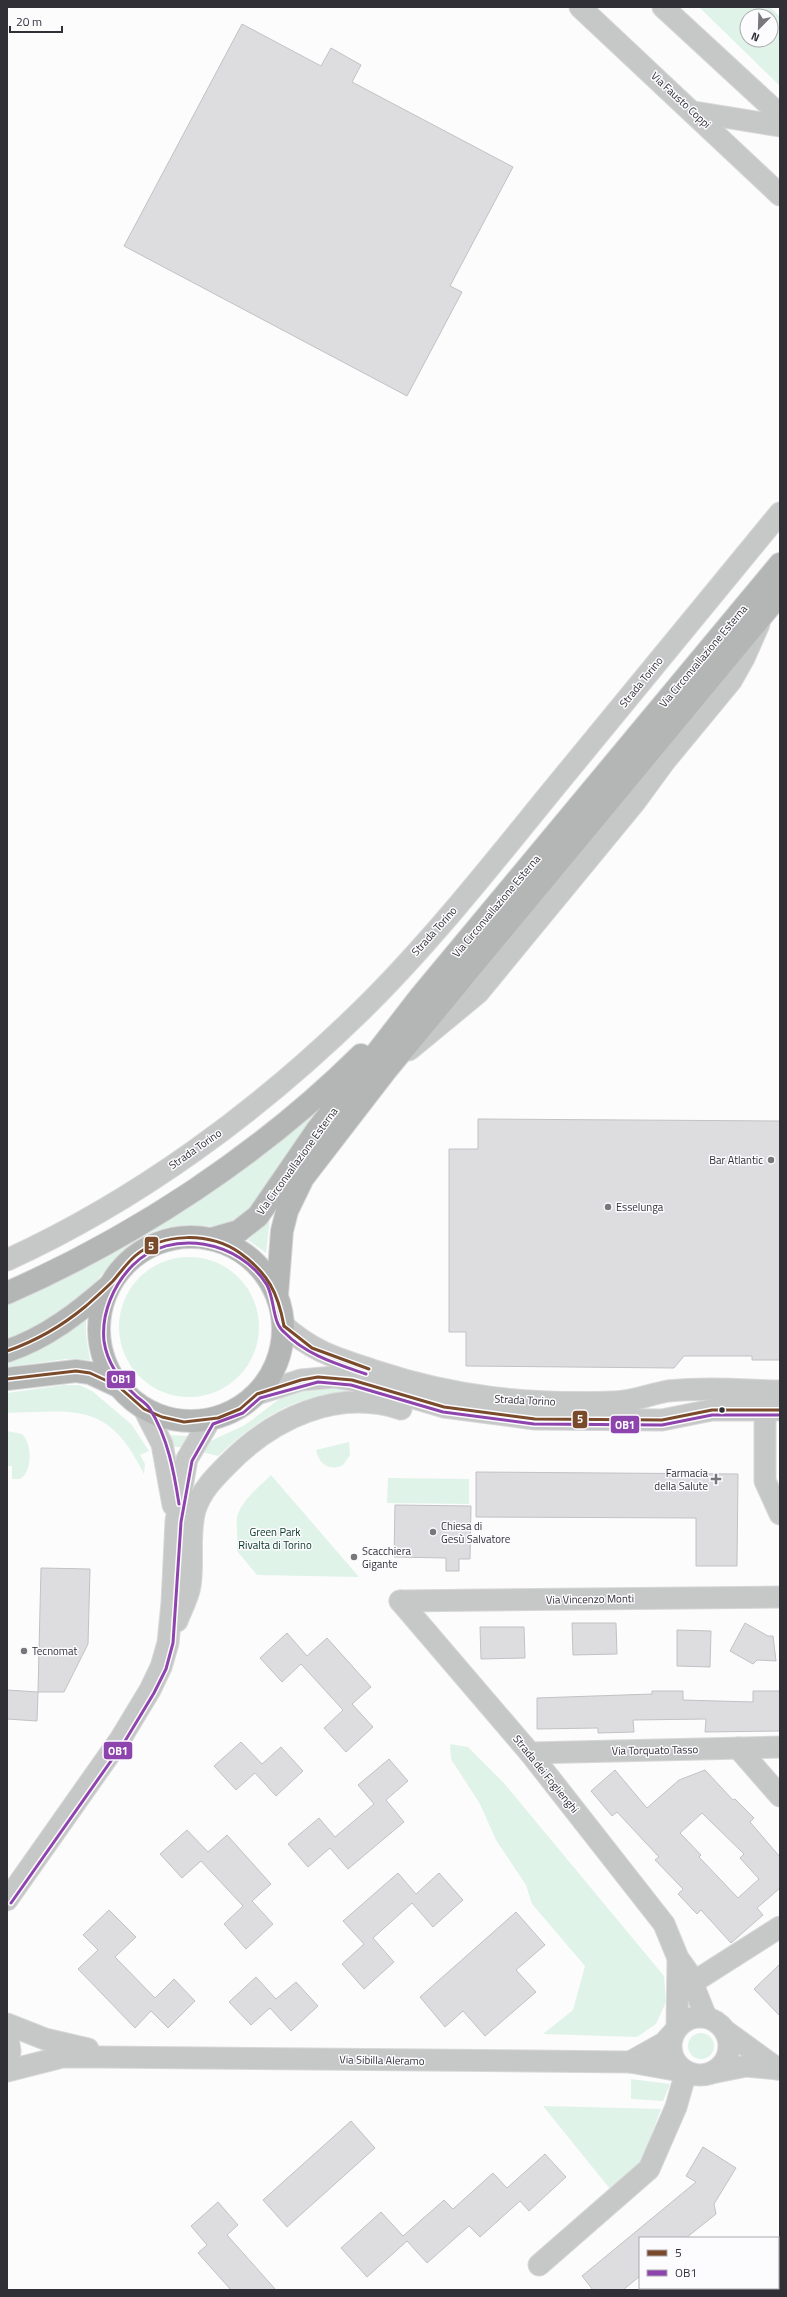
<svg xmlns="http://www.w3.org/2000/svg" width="787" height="2297" font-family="'Titillium Web',sans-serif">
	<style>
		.green { fill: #dff3e9; fill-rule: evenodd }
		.building { fill: #dddcdf; stroke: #c2c1c4; fill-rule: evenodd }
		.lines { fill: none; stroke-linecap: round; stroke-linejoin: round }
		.minor-casing { stroke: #d8d7d9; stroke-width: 23 }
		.major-casing { stroke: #d8d7d9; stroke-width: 24 }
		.minor { stroke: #c6c7c7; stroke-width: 21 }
		.major { stroke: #b3b6b5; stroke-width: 22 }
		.bus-1-casing { stroke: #fcfbfe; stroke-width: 6 }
		.bus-2-casing { stroke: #fcfbfe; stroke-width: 6 }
		.bus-1 { stroke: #7a4b2a; stroke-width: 3 }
		.bus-2 { stroke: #8e44ad; stroke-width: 3 }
		.poi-dot { fill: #79777c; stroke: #fcfbfe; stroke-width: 1.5 }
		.bus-dot { fill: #323037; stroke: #fcfbfe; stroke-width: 1.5 }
		.labels { text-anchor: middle; stroke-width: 3; stroke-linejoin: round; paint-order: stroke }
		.street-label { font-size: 11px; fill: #323037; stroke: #fcfbfe }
		.poi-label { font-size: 11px; fill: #323037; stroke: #fcfbfe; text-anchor: start }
		.park-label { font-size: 11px; fill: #053723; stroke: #fcfbfe }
		.line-badge { stroke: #fcfbfe; stroke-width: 1.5 }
		.badge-label { font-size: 11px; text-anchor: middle; font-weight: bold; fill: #fff }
	</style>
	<rect width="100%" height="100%" fill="#fcfcfd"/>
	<g class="green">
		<path d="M699,7H770L780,17V86ZM747,16H771V40H747Z"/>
		<path d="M342,1086L245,1218C237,1221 227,1226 219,1226C188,1227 172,1221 142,1237C118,1251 103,1275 84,1295C63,1317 33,1329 7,1343V1303Z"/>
		<polygon points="270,1219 266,1253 248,1240"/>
		<circle cx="189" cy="1327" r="70"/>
		<path d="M86,1320V1336L90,1360L66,1359L7,1367V1363C36,1351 61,1338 86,1320Z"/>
		<path d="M338,1382L357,1390C292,1397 266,1413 218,1456L198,1451L204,1444L245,1425L295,1387Z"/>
		<path d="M64,1385H79L92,1391L131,1424L149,1451L140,1455L145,1464L144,1474C109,1402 77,1411 7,1413V1393Z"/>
		<path d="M7,1431L22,1434C32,1443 33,1472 20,1479H12V1466H7Z"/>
		<polygon points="167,1435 189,1436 182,1447 171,1447"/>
		<path d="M349,1442L350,1455L343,1465C329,1472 319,1464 316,1450Z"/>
		<path d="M271,1475L359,1577L257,1575L237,1551C238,1544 236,1521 237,1517C242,1500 259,1487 271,1475Z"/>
		<polygon points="388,1478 469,1479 469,1504 387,1503"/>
		<polygon points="450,1744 468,1747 503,1782 664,1976 666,2002 656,2024 637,2037 543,2034 573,2010 585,1966 532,1904 526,1885 496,1840 480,1804 451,1759"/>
		<circle cx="701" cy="2046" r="13"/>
		<polygon points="631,2079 670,2084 663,2101 631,2099"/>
		<polygon points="543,2106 661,2109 640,2166 611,2190"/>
	</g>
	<g class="building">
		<polygon points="242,24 321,66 331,48 361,65 352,82 513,167 450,286 462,292 407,396 124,246"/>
		<polygon points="478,1119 780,1121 780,1360 752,1360 752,1356 684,1356 674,1368 466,1366 466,1332 449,1332 449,1149 478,1149"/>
		<polygon points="476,1472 738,1474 737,1566 696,1566 696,1518 476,1517"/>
		<polygon points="395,1505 471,1506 470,1559 459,1559 459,1571 446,1571 446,1558 394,1557"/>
		<polygon points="41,1568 90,1569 88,1644 64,1692 38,1692"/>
		<polygon points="572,1623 616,1623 617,1654 573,1655"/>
		<polygon points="745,1623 768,1636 773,1636 776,1661 757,1660 753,1664 730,1651"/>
		<polygon points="480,1627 524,1627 525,1658 481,1659"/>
		<polygon points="677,1630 711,1631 710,1667 677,1666"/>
		<polygon points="287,1633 307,1656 327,1638 371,1687 352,1704 373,1727 346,1752 324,1728 343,1710 301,1664 282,1682 260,1658"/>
		<polygon points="7,1690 38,1692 37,1721 7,1719"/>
		<polygon points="652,1691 683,1691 683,1700 753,1702 753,1691 780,1691 780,1731 705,1732 706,1719 633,1720 634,1732 598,1733 598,1728 537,1729 537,1698 652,1694"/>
		<polygon points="241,1742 262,1764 281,1747 303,1771 276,1796 255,1773 236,1790 214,1766"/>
		<polygon points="389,1759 408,1781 386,1800 404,1822 348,1869 330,1848 308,1867 288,1844 319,1818 335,1837 374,1804 358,1785"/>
		<path d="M615,1770L647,1808L679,1780L705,1770L733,1800L735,1799L754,1818L750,1822L780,1857V1888L757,1908L763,1915L731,1943L701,1910L697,1914L678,1894L683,1889L655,1860L659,1857L617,1812L612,1816L591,1791ZM702,1813L744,1854L740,1858L759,1879L738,1898L699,1857L701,1855L680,1833Z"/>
		<polygon points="187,1830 208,1852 227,1835 271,1884 252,1901 273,1924 246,1949 224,1924 243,1906 201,1861 182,1878 160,1854"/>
		<polygon points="398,1873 416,1894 439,1873 463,1900 433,1927 412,1903 392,1921 373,1938 394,1962 364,1989 342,1964 364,1944 343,1921"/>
		<polygon points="109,1910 136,1937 115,1957 155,1998 174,1979 195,2001 168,2028 151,2011 135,2028 78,1969 98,1950 83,1935"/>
		<polygon points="516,1912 545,1945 516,1970 536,1992 485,2036 463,2011 445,2027 420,1997"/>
		<polygon points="780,1964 780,2016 754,1989"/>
		<polygon points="256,1977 276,1999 296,1982 318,2006 291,2031 270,2008 251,2025 229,2002"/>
		<polygon points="351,2121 375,2148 287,2227 263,2200"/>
		<polygon points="703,2147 736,2168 714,2204 716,2214 686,2238 640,2238 640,2276 623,2290 593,2290 582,2276 696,2182 686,2176"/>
		<polygon points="545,2154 566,2177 529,2211 520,2201 480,2237 469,2226 427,2263 407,2241 367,2277 341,2248 381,2212 403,2236 444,2200 453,2209 493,2173 507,2188"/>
		<polygon points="218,2202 238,2225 227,2235 276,2290 231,2290 198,2253 207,2245 191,2226"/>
	</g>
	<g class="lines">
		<g class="minor-casing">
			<g id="minor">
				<polyline points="580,7 780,195"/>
				<polyline points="663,7 780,115"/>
				<polyline points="694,112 780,126"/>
				<polyline points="409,1050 478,993 635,802 665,761 731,681 744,658 759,624"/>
				<path d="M7,1260C138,1200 259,1111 362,1010C432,941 493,863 555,787C630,696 705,605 780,513"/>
				<path d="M284,1326C315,1353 337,1358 375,1371C456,1398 530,1405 614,1402C633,1402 650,1394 668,1391C704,1387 743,1390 780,1391"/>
				<polyline points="257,1394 301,1380 334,1377 352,1380 444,1407 535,1419 662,1420 712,1410 780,1410"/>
				<polyline points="765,1397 765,1481 780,1514"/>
				<polyline points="144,1409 162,1444 173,1505"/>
				<polyline points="400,1601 530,1753 664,1924 678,1958 688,1972 706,2017"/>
				<polyline points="400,1601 780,1597"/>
				<path d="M177,1621C181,1610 188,1598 190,1586C194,1562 188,1535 195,1510C201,1491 214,1478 228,1464C273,1418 337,1388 401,1409"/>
				<polyline points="738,1748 780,1796"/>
				<polyline points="530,1753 780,1747"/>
				<polyline points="7,1900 121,1738 150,1690 161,1667 168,1643 172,1603 176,1521 187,1459 210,1420"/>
				<polyline points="692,1983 780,1927"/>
				<circle cx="700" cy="2046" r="29"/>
				<polyline points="7,2024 45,2039 88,2049"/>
				<polyline points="677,2028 678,1961"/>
				<polyline points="7,2032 10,2051 7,2070"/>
				<polyline points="727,2032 778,2069"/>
				<polyline points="630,2062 664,2043 674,2032"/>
				<polyline points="7,2071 62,2057 99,2057 630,2062 686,2072 676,2107 649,2169 539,2265"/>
				<polyline points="711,2073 746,2066 778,2069"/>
			</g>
		</g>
		<g class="major-casing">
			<g id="major">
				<circle cx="191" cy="1329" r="92"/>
				<polyline points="211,1239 239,1231 258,1216 317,1130 420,997 780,564"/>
				<path d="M7,1293C136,1236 260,1155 361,1055"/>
				<polyline points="277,1295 282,1231 287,1211 303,1178 387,1069 780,594"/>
				<path d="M7,1351C46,1338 78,1313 109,1286"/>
				<polyline points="7,1379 76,1371 90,1373 118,1386"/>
			</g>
		</g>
		<use href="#minor" class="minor"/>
		<use href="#major" class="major"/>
		<g class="bus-1-casing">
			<g id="bus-1">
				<polyline points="284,1326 312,1348 369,1369"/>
				<path d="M7,1351C36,1341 62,1326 86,1306C95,1298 104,1290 113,1281C120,1273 126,1264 135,1256C163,1232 210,1232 240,1253C268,1273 278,1293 284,1326"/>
				<polyline points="7,1379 76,1371 90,1373 118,1386 144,1409 162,1417 184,1422 218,1418 240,1409 257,1394 301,1380 318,1377 352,1380 444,1407 535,1419 662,1420 712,1410 780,1410"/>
			</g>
		</g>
		<g class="bus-2-casing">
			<g id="bus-2">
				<path d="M179,1504C174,1472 168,1438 150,1409C147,1404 142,1401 137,1397C121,1382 107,1363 104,1341C101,1313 114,1284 133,1265C171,1227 240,1241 267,1285C275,1300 272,1322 284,1332C306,1355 337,1364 366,1374"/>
				<polyline points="11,1903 125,1741 154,1693 166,1669 173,1643 181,1522 192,1461 213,1424 243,1413 260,1398 318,1382 351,1385 443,1412 534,1424 662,1425 712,1415 780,1415"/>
			</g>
		</g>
		<use href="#bus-1" class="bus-1"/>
		<use href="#bus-2" class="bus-2"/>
	</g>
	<g class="poi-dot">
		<circle cx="771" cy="1160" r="4"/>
		<circle cx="608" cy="1207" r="4"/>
		<path d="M714 1473h4v4h4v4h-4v4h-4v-4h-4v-4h4z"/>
		<circle cx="433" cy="1532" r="4"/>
		<circle cx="354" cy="1557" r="4"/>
		<circle cx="24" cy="1651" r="4"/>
	</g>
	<circle class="bus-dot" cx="722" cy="1410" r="3.5"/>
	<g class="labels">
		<g class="street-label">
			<text transform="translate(681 100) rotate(43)" y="4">Via Fausto Coppi</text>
			<text transform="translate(703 656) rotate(-50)" y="4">Via Circonvallazione Esterna</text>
			<text transform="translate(641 682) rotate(-51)" y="4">Strada Torino</text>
			<text transform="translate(496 906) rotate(-50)" y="4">Via Circonvallazione Esterna</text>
			<text transform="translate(434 931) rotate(-48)" y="4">Strada Torino</text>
			<text transform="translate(195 1149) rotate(-35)" y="4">Strada Torino</text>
			<text transform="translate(297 1161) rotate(-54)" y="4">Via Circonvallazione Esterna</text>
			<text transform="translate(525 1400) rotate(3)" y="4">Strada Torino</text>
			<text transform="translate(590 1599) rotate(-1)" y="4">Via Vincenzo Monti</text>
			<text transform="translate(655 1750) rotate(-1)" y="4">Via Torquato Tasso</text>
			<text transform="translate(546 1774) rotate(51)" y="4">Strada dei Foglienghi</text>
			<text transform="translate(382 2060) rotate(1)" y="4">Via Sibilla Aleramo</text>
		</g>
		<g class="poi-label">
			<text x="763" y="1164" text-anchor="end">Bar Atlantic</text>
			<text x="616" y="1211">Esselunga</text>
			<text x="708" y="1477" text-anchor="end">Farmacia<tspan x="708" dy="13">della Salute</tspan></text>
			<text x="441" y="1530">Chiesa di<tspan x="441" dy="13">Gesù Salvatore</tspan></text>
			<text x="362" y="1555">Scacchiera<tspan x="362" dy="13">Gigante</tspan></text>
			<text x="32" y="1655">Tecnomat</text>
		</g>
		<g class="park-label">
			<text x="275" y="1536">Green Park<tspan x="275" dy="13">Rivalta di Torino</tspan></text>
		</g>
	</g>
	<g class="line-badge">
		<rect x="144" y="1236" width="15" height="19" rx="4" fill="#7a4b2a"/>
		<rect x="106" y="1370" width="30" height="19" rx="4" fill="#8e44ad"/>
		<rect x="572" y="1410" width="16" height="19" rx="4" fill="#7a4b2a"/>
		<rect x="610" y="1415" width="30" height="19" rx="4" fill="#8e44ad"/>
		<rect x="103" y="1741" width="30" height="19" rx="4" fill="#8e44ad"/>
	</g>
	<g class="badge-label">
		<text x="151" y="1250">5</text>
		<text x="121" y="1383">OB1</text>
		<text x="580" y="1423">5</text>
		<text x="625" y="1429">OB1</text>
		<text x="118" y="1755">OB1</text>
	</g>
	<rect width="787" height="2297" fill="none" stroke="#323037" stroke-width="16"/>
	<rect x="639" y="2237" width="140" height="52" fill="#fcfbfe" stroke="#abaaae"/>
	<rect x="647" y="2250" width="20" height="6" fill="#7a4b2a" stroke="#abaaae"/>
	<text x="675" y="2257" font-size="12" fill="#323037">5</text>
	<rect x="647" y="2270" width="20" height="6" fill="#8e44ad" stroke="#abaaae"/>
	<text x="675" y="2277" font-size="12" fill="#323037">OB1</text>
	<g transform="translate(759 28) rotate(203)"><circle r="19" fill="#fcfbfe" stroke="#abaaae"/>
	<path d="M0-3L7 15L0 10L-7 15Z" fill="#79777c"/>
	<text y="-6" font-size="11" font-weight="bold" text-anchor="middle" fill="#323037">N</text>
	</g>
	<path d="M10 26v6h52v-6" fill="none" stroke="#323037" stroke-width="2"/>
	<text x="16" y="26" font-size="12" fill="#323037" stroke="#fcfbfe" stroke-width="3" paint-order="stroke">20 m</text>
</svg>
